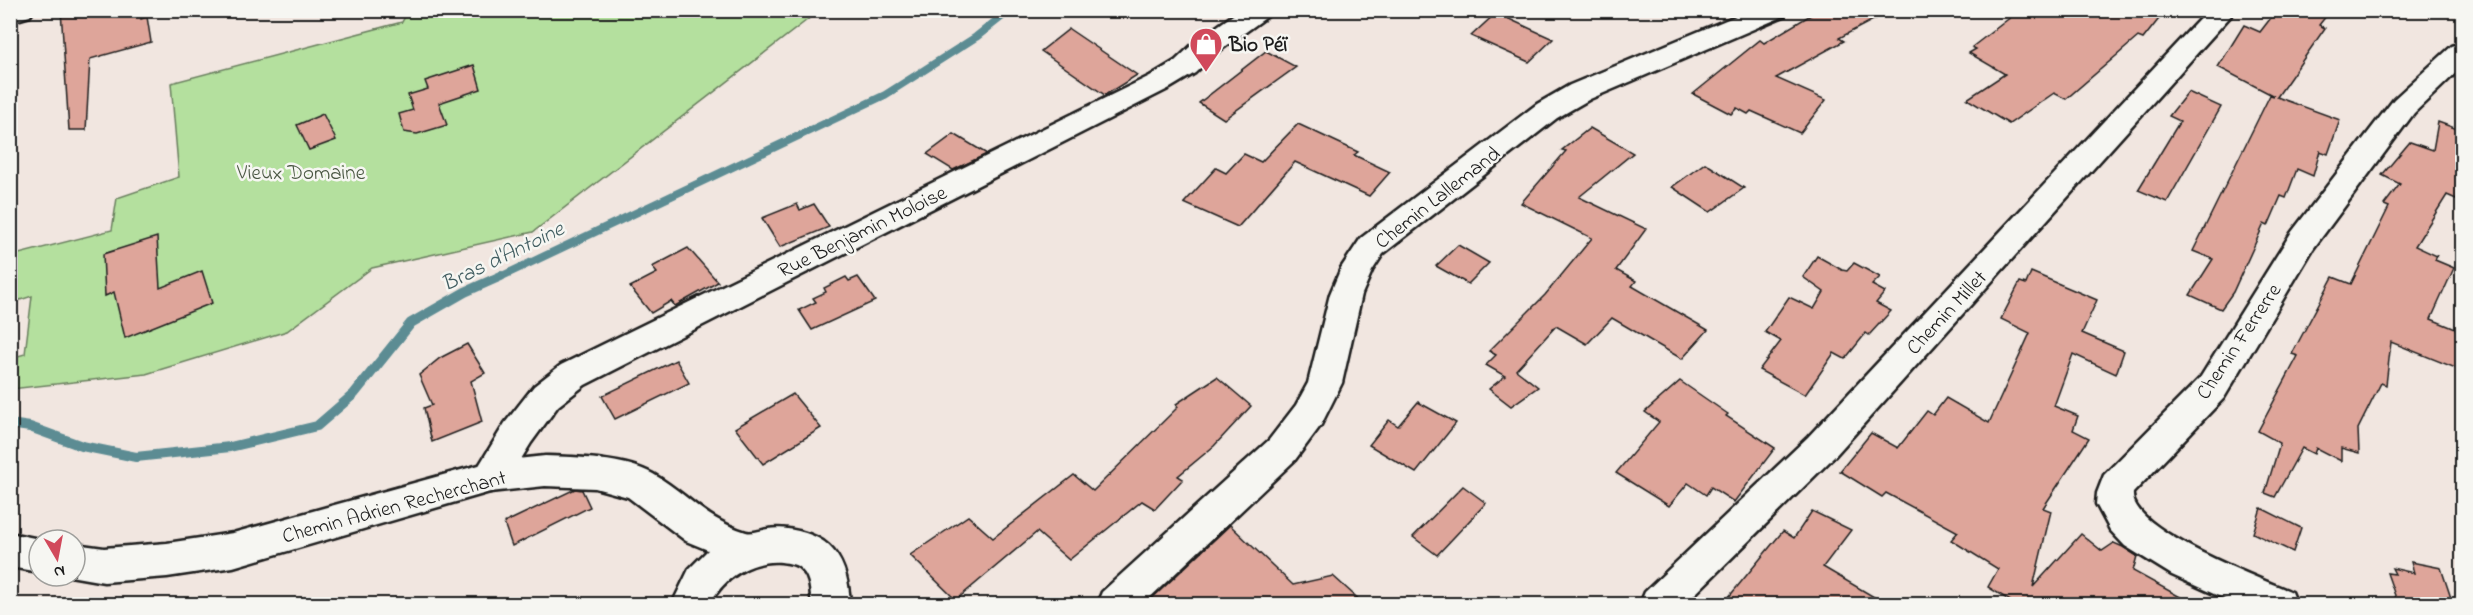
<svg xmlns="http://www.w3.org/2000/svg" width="2473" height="615" font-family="'Indie Flower',sans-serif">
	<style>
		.green { fill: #b4e09e; stroke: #687e5d; stroke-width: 1.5 }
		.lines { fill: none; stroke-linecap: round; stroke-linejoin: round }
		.stream-far1 { stroke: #5c8c93; stroke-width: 8 }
		.stream { stroke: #5c8c93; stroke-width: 10 }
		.building { fill: #dea59a; stroke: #1c1c1c; stroke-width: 1.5 }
		.minor-casing { stroke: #1c1c1c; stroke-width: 5 }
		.major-casing { stroke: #1c1c1c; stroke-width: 5 }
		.minor { fill: #f6f6f2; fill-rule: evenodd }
		.major { fill: #f6f6f2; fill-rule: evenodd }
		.labels { text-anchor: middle; stroke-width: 5; stroke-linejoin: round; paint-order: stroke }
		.poi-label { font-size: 21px; font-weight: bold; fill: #1c1c1c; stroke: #f6f6f2; text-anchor: start }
		.park-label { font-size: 21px; fill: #4a5743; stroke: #f6f6f2 }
		.street-label { font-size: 21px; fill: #1c1c1c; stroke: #f6f6f2 }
		.water-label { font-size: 22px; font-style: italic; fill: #415d61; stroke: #f6f6f2 }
	</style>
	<rect width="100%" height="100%" fill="#f1e6e0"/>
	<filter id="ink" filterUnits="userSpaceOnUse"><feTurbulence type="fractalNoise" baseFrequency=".0167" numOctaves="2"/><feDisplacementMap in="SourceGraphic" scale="12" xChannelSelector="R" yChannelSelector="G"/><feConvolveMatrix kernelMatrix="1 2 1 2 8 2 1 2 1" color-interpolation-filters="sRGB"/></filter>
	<g filter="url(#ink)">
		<polygon class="green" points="804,10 811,17 533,232 372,268 287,331 146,374 11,389 11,358 25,354 32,296 11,303 11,256 112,230 117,198 179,177 171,83 402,22 408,11"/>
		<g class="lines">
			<polyline class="stream-far1" points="498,278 885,95 976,37 1010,10"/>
			<polyline class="stream" points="10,424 30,427 82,446 136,457 230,447 317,426 354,394 411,323 465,292 501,276"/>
		</g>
		<g class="building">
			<polygon points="61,10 140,10 141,19 147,17 151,42 90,59 86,130 69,130"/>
			<polygon points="1819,10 1892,10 1839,38 1844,41 1776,78 1826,100 1800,133 1751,111 1748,114 1737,108 1731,114 1693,94 1760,40 1764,43"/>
			<polygon points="2020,10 2166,10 2143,39 2138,37 2066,99 2054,93 2009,124 1967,99 2005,74 1969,53 1976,49 1972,47"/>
			<polygon points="2277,10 2331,10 2319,25 2325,28 2277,97 2340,120 2328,154 2320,151 2313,176 2297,169 2286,198 2281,196 2268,226 2264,224 2233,292 2221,309 2190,295 2213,259 2193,251 2270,95 2274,96 2218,67 2244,25 2260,32"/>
			<polygon points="1496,13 1553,39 1529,62 1471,36"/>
			<polygon points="1069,29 1137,75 1105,95 1041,51"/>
			<polygon points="1266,51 1296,67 1224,119 1199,103"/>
			<polygon points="474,65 481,89 439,103 447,125 417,134 404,132 399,114 413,110 408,95 428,89 425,81"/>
			<polygon points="2188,92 2221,107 2167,202 2138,190 2180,121 2169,116"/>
			<polygon points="323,114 336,140 309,150 297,125"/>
			<polygon points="2438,122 2463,131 2463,202 2447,195 2415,246 2437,256 2435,260 2454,268 2431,319 2463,332 2463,371 2391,342 2386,385 2381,383 2358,429 2359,453 2341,448 2341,461 2316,448 2314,454 2302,448 2275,497 2265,493 2280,443 2258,431 2298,356 2292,354 2333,277 2351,284 2389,207 2384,205 2400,184 2382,175 2410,142 2433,150"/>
			<polygon points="1298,124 1358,152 1354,155 1390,172 1369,196 1295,162 1238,227 1184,203 1216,168 1226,173 1244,154 1261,162"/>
			<polygon points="1590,128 1633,153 1579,197 1646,229 1616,270 1636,281 1632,286 1708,330 1682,359 1612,318 1587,344 1556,326 1516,370 1538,387 1511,406 1489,389 1505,376 1486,365 1496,355 1489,351 1545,295 1592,238 1521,203 1566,151 1562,150"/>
			<polygon points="954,134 987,154 953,170 927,154"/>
			<polygon points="1705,163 1744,188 1710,212 1672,187"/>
			<polygon points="797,204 800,210 814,204 829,227 780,247 762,218"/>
			<polygon points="157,237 160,288 202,271 212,303 125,338 114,292 105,296 103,254"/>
			<polygon points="1458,245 1489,263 1468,284 1436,266"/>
			<polygon points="688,248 718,282 675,306 671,301 651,313 630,287 657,273 652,267"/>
			<polygon points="1817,256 1842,270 1847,271 1854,263 1880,277 1872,285 1885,292 1876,303 1891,311 1869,335 1866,333 1845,359 1834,353 1805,395 1759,370 1781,341 1765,332 1789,297 1814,309 1824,292 1803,277"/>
			<polygon points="2031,272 2097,300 2082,333 2124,351 2116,374 2073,354 2054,406 2078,416 2073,430 2089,438 2043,508 2051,511 2033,587 2081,534 2102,551 2114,543 2123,547 2137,556 2133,571 2193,604 2015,604 1988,587 1998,569 1951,540 1958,532 1886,493 1882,497 1840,471 1871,433 1898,448 1927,411 1933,415 1946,398 1989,423 2030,333 2001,319 2020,282 2026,284"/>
			<polygon points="846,277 849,281 858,277 875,301 812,330 799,310 816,302 813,298 826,292 824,288"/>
			<polygon points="467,344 485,373 471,381 482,422 432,442 424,408 432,405 419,375 440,358"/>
			<polygon points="676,360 689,383 615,419 602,396"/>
			<polygon points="1217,377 1251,406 1214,446 1178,476 1183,479 1155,509 1142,501 1069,560 1037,532 956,600 910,555 968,516 993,538 1074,475 1093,491 1178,407 1176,404"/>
			<polygon points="1680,381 1728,414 1726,416 1775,448 1734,502 1711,487 1706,495 1688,483 1669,506 1616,473 1659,422 1645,412"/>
			<polygon points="793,394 821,428 763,464 735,428"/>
			<polygon points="1418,402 1456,423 1416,473 1369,445 1389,420 1398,426"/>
			<polygon points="1463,486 1486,503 1437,555 1413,537"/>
			<polygon points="575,489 582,490 590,507 512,546 504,523"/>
			<polygon points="2261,508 2301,528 2293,552 2253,533"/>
			<polygon points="1812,511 1851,530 1823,567 1886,604 1723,604 1783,531 1794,538"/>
			<polygon points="1230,525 1293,585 1333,576 1364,604 1146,604"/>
			<polygon points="2411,562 2441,568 2453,604 2398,604 2387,573 2395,574 2392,568 2414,573"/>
		</g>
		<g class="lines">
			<g class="minor-casing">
				<g id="minor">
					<polygon points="10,10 34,10 30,16 10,22"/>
					<polygon points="1240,10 1272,10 1268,16 1215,54 1195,73 1170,88 585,385 558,406 531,443 503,488 490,492 477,488 472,477 505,423 534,386 561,365 1150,76 1175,61 1195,42"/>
					<polygon points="1750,10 1788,10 1784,16 1590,99 1557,118 1383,254 1372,271 1362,294 1342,383 1321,425 1295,460 1143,604 1097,604 1102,592 1269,440 1296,405 1308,383 1330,294 1341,268 1361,238 1537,104 1570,85"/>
					<polygon points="2208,10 2236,10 1834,457 1685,604 1640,604 1645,592 1808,437"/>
					<path d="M2462,43V67L2414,113L2313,249L2224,398L2133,493C2129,530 2262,579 2292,592L2297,604H2236L2172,575L2125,546L2110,530L2096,504L2097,493L2104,475L2200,378L2291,233L2394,99L2452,46Z"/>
				</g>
			</g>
			<g class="major-casing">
				<g id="major">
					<path d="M545,456C576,457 626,458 653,474C688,494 704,519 746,532C753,534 761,530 768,529C786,526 816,533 829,546C845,561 849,583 850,604H812C810,592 811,579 802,570C797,564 789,563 781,562C751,560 723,578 710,604H672L689,569L708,550L686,541L628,497L595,488L545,486L490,492L233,567L167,577L104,582L70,576H75V544L104,548L167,543L233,533L490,462Z"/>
					<polygon points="10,533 44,540 39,540 39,572 10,567"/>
				</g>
			</g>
			<use href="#minor" class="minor"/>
			<use href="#major" class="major"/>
		</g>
	</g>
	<defs>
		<g id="shop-pin" transform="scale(1.725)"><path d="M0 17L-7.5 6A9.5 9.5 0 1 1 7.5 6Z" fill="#d1495b" stroke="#f6f6f2"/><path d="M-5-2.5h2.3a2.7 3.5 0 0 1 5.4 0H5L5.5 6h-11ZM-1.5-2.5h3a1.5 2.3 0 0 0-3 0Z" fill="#fff"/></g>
	</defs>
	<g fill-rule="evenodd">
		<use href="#shop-pin" x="1206" y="44"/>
	</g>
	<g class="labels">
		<g class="poi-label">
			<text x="1229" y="51">Bio Péï</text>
		</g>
		<g class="park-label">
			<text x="301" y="179">Vieux Domaine</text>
		</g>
		<g class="street-label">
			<text transform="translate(1437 197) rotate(-38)" y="7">Chemin Lallemand</text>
			<text transform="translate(862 231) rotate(-26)" y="7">Rue Benjamin Moloise</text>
			<text transform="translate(1946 312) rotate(-47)" y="7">Chemin Millet</text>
			<text transform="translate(2238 341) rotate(-56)" y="7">Chemin Ferrerre</text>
			<text transform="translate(394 506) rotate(-15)" y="7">Chemin Adrien Recherchant</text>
		</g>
		<g class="water-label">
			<text transform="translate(502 255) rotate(-26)" y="8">Bras d'Antoine</text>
		</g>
	</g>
	<rect width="2473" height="615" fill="none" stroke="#f6f6f2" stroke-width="36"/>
	<rect x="18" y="18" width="2437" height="579" fill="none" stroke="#1c1c1c" stroke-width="2" filter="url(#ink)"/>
	<g transform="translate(57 558) rotate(170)"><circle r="28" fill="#f6f6f2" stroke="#9f9f9c" stroke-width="1.5"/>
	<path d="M0-4.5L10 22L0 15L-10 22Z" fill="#d1495b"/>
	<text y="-9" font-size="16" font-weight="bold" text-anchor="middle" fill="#1c1c1c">N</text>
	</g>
</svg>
